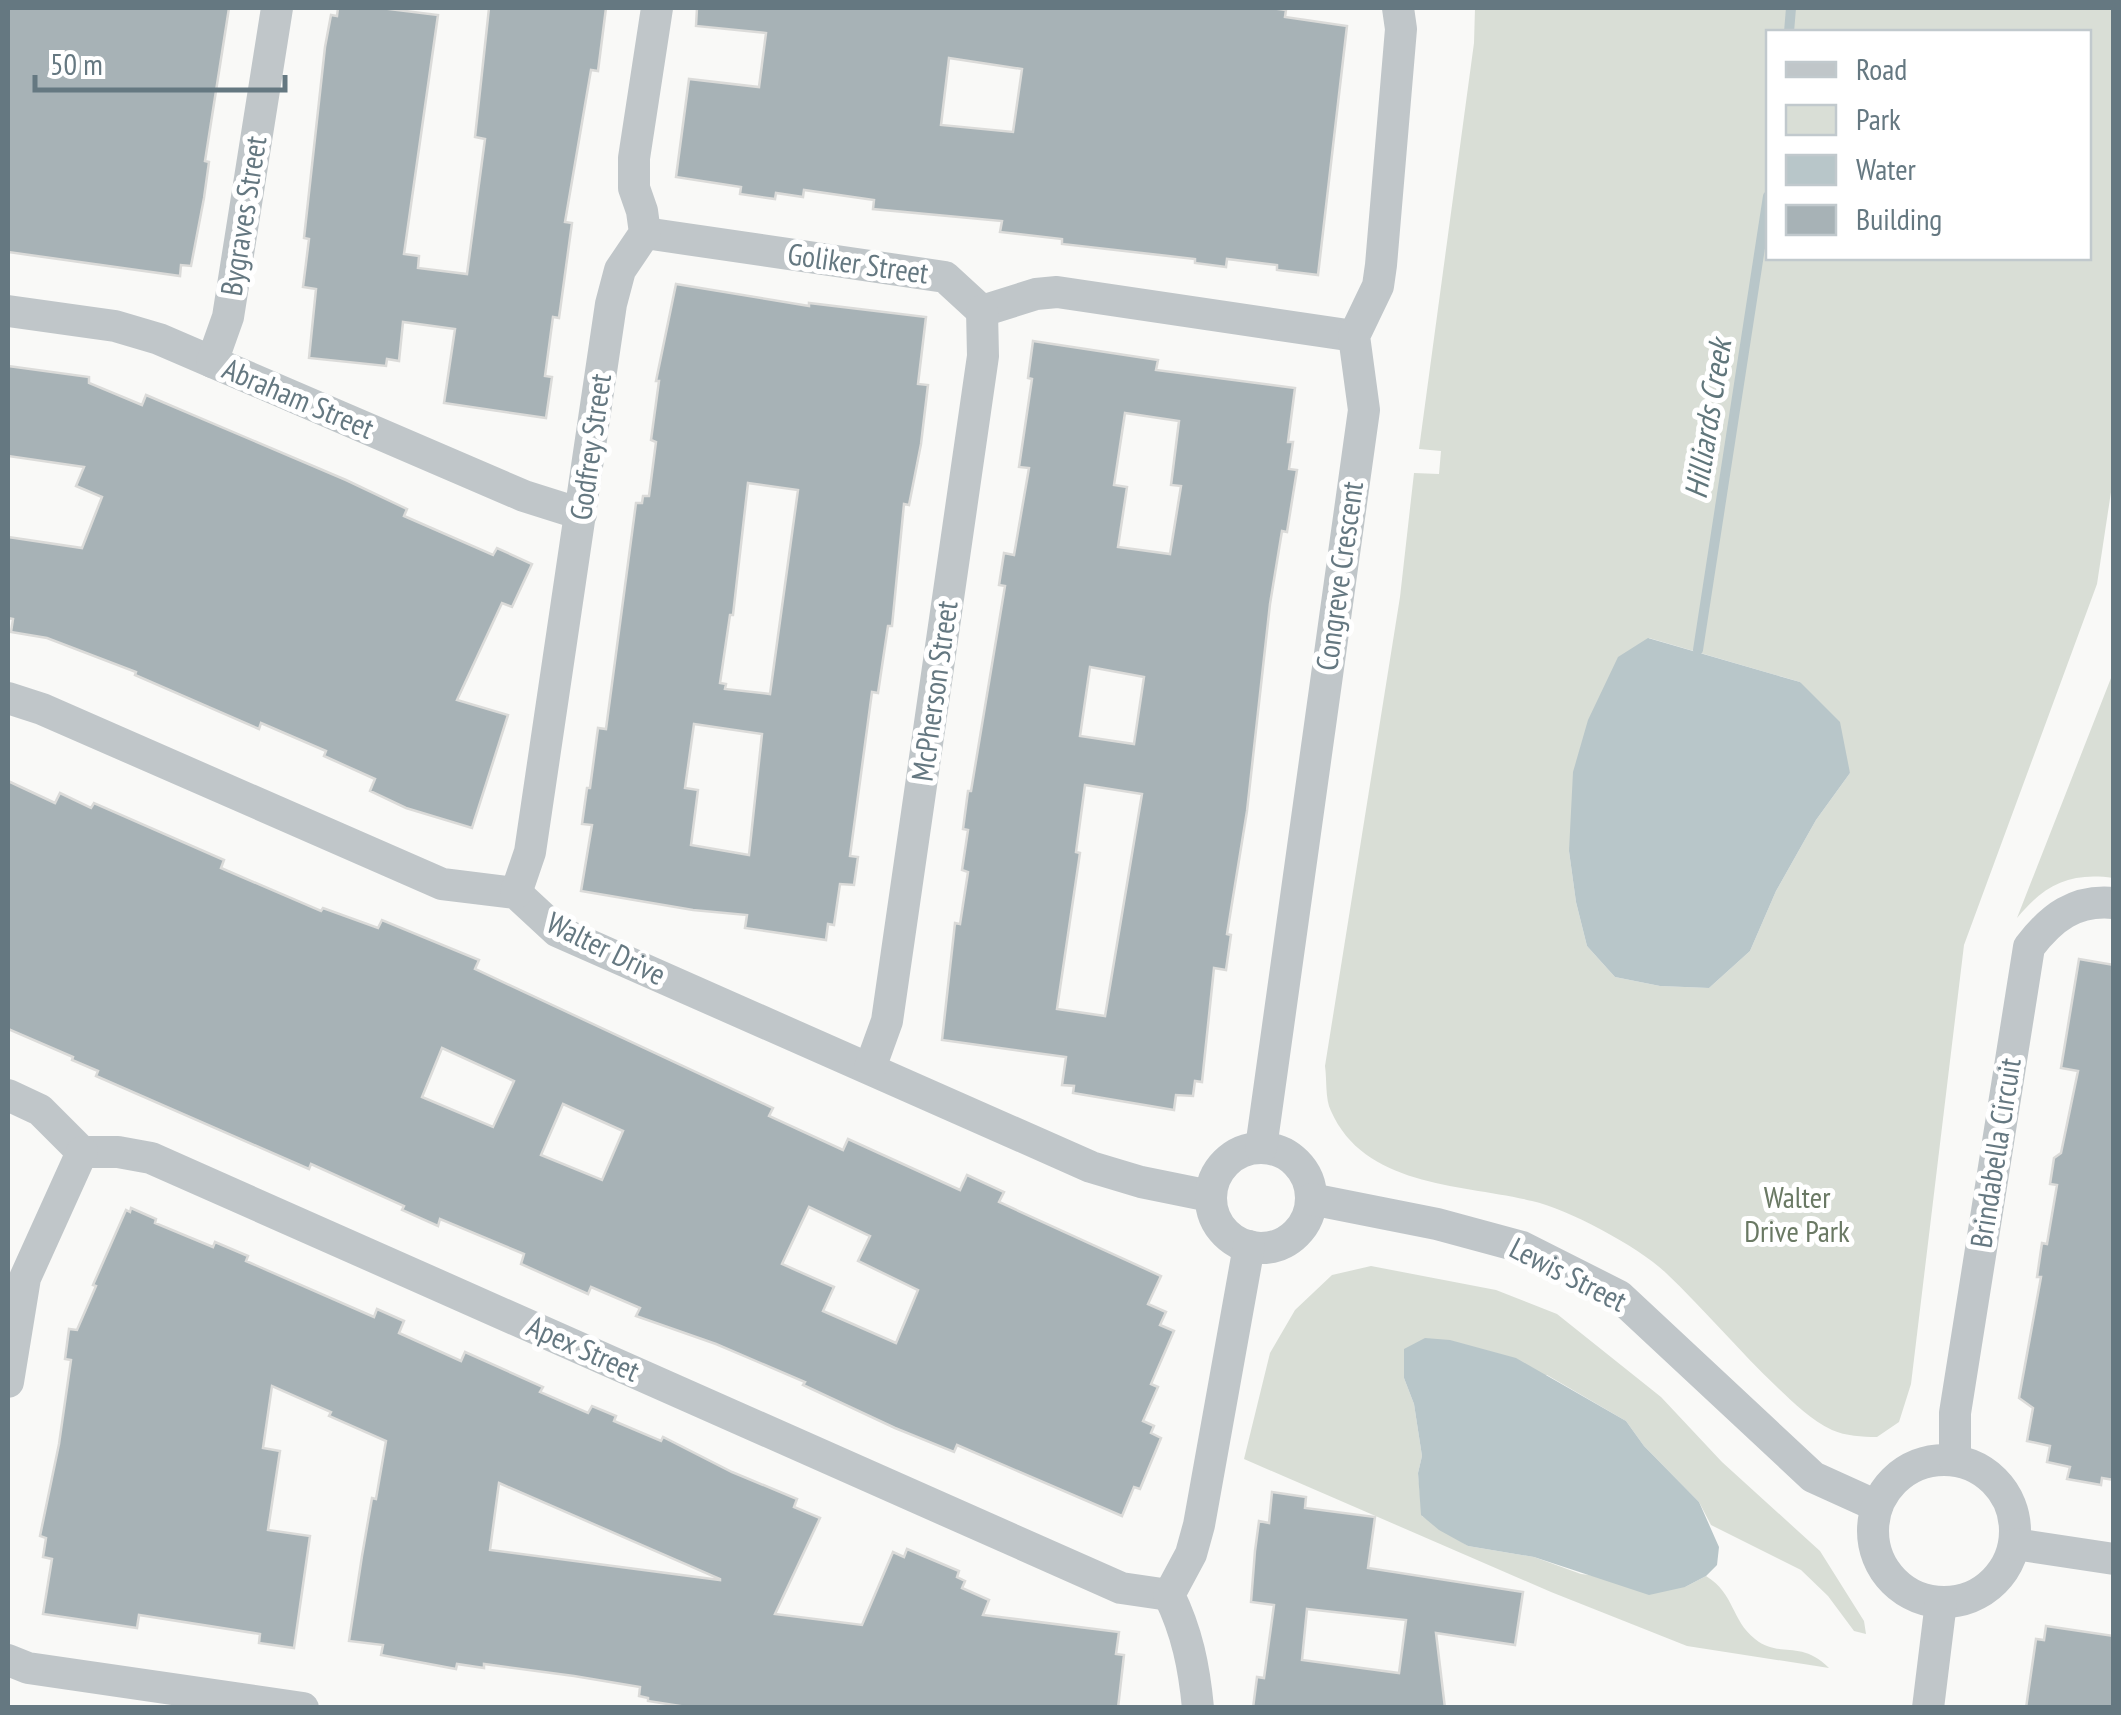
<svg xmlns="http://www.w3.org/2000/svg" width="2121" height="1715" font-family="'PT Sans Narrow',sans-serif">
	<style>
		.green { fill: #d9ded6; fill-rule: evenodd }
		.water { fill: #b8c6c9 }
		.lines { fill: none; stroke-linecap: round; stroke-linejoin: round }
		.stream { stroke: #b8c6c9; stroke-width: 10 }
		.building { fill: #a7b2b6; stroke: #dbdbd9; stroke-width: 2.5; fill-rule: evenodd }
		.minor { stroke: #c0c6c9; stroke-width: 32 }
		.labels { text-anchor: middle; stroke-width: 10; stroke-linejoin: round; paint-order: stroke }
		.street-label { font-size: 30px; fill: #657881; stroke: #fff }
		.park-label { font-size: 30px; fill: #6a7964; stroke: #fff }
		.water-label { font-size: 32px; font-style: italic; fill: #60767b; stroke: #fff }
	</style>
	<rect width="100%" height="100%" fill="#f9f9f7"/>
	<g class="green">
		<path d="M1475,8H2113V479L2097,584L1964,945L1911,1384L1899,1422L1877,1437C1862,1437 1846,1436 1832,1430C1811,1420 1795,1404 1778,1388C1739,1351 1705,1310 1666,1273C1639,1247 1568,1209 1532,1201C1463,1184 1365,1188 1331,1111C1325,1099 1327,1080 1325,1066L1400,597L1414,473L1439,474L1441,451L1419,449L1474,43ZM1768,32H2088V258H1768ZM1649,638L1800,682L1850,773L1816,820L1776,891L1750,951L1709,988L1660,986L1615,977L1587,946L1576,902L1569,851Z"/>
		<path d="M2113,673V878C2070,872 2044,885 2017,918Z"/>
		<path d="M1371,1266L1496,1290L1557,1314L1661,1397L1722,1462L1820,1551L1864,1621L1866,1634L1854,1631L1828,1596L1801,1570L1711,1525L1699,1502L1644,1446L1626,1421L1547,1375L1404,1378L1414,1404L1422,1456L1418,1473L1422,1516L1468,1546L1534,1557L1581,1574L1685,1587L1706,1576C1735,1594 1731,1620 1755,1639C1780,1659 1800,1639 1829,1668L1687,1646L1551,1592L1244,1459L1270,1353L1295,1310L1332,1275Z"/>
	</g>
	<g class="water">
		<polygon points="1648,638 1800,682 1840,722 1850,773 1816,820 1776,891 1750,951 1709,988 1660,986 1615,977 1587,946 1576,902 1569,851 1573,772 1588,720 1618,657"/>
		<polygon points="1425,1338 1450,1340 1516,1358 1626,1421 1644,1446 1699,1502 1719,1547 1717,1565 1706,1576 1685,1587 1649,1595 1534,1557 1468,1546 1439,1530 1421,1515 1418,1473 1422,1456 1414,1404 1404,1378 1404,1349"/>
	</g>
	<g class="lines">
		<g class="stream">
			<polyline points="1789,32 1791,8"/>
			<polyline points="1698,650 1768,196"/>
		</g>
	</g>
	<g class="building">
		<polygon points="8,8 229,8 205,161 209,162 204,198 191,266 181,265 180,276 8,252"/>
		<polygon points="338,8 381,8 438,15 404,254 419,256 418,268 467,274 485,139 475,137 489,8 606,8 598,71 591,70 565,222 572,223 559,318 553,317 545,376 552,377 546,418 444,403 455,329 403,322 399,361 387,359 386,366 309,358 316,289 303,287 309,239 304,238 325,47 331,15 337,16"/>
		<path d="M697,8H1271L1286,10L1285,17L1347,26L1318,275L1277,270V265L1227,259L1226,267L1195,263V259L1062,244V239L1000,232L1002,221L873,209L874,200L804,190L803,197L776,193L775,199L740,194L741,187L676,177L689,79L759,87L766,33L696,26ZM949,58L1022,69L1013,132L941,125Z"/>
		<path d="M676,284L809,306V303L926,317L918,384L928,385L921,444L909,505L904,504L892,626H888L878,693L872,692L850,856L858,857L854,885L840,884L834,925L828,924L826,940L745,928L747,915L693,910L581,891L592,825L582,824L587,788H590L598,728L606,729L636,503H642L643,496H649L656,442L651,440L659,381H656ZM748,483L798,490L770,694L725,689L726,684L720,683L730,615H733ZM694,724L762,734L749,855L691,845L698,790L685,788Z"/>
		<path d="M1033,341L1158,360L1156,370L1295,388L1288,442H1293L1289,469L1297,470L1287,532L1282,531L1270,604L1247,811L1227,934L1231,935L1226,970L1214,968L1202,1082L1195,1081L1193,1096L1176,1095L1174,1110L1073,1093L1074,1086L1062,1085L1066,1057L942,1040L955,923L960,924L968,872L962,870L968,830L963,829L968,791H971L1005,586L999,585L1004,553L1014,555L1029,468L1019,467L1032,379L1028,378ZM1125,413L1179,421L1171,485L1181,486L1170,554L1118,547L1127,487L1114,485ZM1090,667L1144,677L1134,744L1080,736ZM1085,785L1142,794L1105,1016L1057,1009L1080,853L1076,852Z"/>
		<polygon points="8,366 89,377 89,383 142,405 146,395 346,480 407,509 404,516 493,555 497,548 532,564 512,607 502,603 457,700 508,715 472,828 406,808 370,791 375,779 324,756 326,751 261,723 259,729 135,675 136,672 47,638 11,632 13,619 8,618 8,537 82,548 102,497 76,486 84,467 8,456"/>
		<path d="M8,781L55,803L60,793L91,808L94,803L224,860L221,868L321,911L323,908L378,928L382,920L479,960L475,969L773,1108L769,1116L843,1150L848,1139L960,1190L967,1175L1004,1192L999,1202L1161,1276L1148,1304L1166,1312L1160,1325L1174,1331L1151,1384L1158,1387L1143,1421L1154,1426L1151,1433L1161,1438L1140,1489L1134,1487L1122,1516L957,1445L954,1452L895,1428L803,1385L805,1382L716,1344L636,1316L640,1308L591,1287L588,1294L521,1264L524,1254L440,1219L438,1226L402,1210L404,1206L311,1164L309,1169L96,1076L98,1071L72,1060L73,1057L8,1029ZM442,1048L514,1081L493,1127L422,1097ZM563,1104L623,1131L602,1180L541,1155ZM809,1207L870,1236L858,1261L918,1290L896,1343L823,1311L834,1287L782,1264Z"/>
		<polygon points="2079,959 2114,965 2114,1480 2102,1478 2101,1485 2067,1479 2070,1467 2047,1462 2050,1446 2027,1441 2033,1408 2019,1398 2041,1277 2037,1277 2042,1243 2047,1244 2057,1185 2050,1184 2054,1158 2061,1153 2078,1071 2061,1068"/>
		<path d="M131,1208L156,1219L155,1223L213,1247L215,1242L248,1256L246,1261L374,1317L377,1309L404,1321L399,1333L461,1361L465,1352L543,1387L540,1392L588,1413L592,1406L616,1416L614,1421L661,1441L663,1437L732,1472L797,1499L794,1507L820,1518L775,1614L862,1625L893,1552L904,1557L907,1549L959,1571L957,1577L965,1581L962,1588L989,1600L983,1615L1119,1632L1116,1654L1124,1655L1118,1708H693L648,1701V1698L639,1696L640,1687L574,1676L484,1664V1668L457,1664L456,1669L381,1655L383,1645L349,1641L362,1556L372,1498L376,1499L386,1441L329,1416L331,1412L272,1386L263,1448L280,1451L268,1530L310,1536L294,1648L259,1643L260,1634L139,1615L137,1628L43,1614L52,1559L43,1557L46,1538L40,1536L59,1444L71,1360L65,1359L69,1329L77,1330L96,1286L93,1285L126,1210L130,1212ZM499,1483L720,1579V1580L490,1550Z"/>
		<path d="M1272,1492L1306,1497L1305,1508L1375,1517L1368,1568L1523,1592L1515,1645L1436,1633L1445,1708H1253L1257,1677L1264,1678L1274,1605L1251,1602L1255,1551L1259,1521L1269,1523ZM1307,1609L1406,1620L1399,1673L1302,1660Z"/>
		<polygon points="2046,1626 2114,1636 2114,1708 2026,1708 2036,1639 2044,1640"/>
	</g>
	<g class="lines">
		<g class="minor">
			<polyline points="645,233 945,277 982,311 1036,294 1057,292 1354,336"/>
			<polyline points="8,311 115,326 159,339 524,496 581,514"/>
			<polyline points="212,362 228,317 277,8"/>
			<polyline points="8,698 42,709 442,884 516,893 557,931 1091,1167 1141,1182 1210,1196"/>
			<polyline points="516,893 530,852 611,304 620,270 645,233 642,211 634,188 634,158 657,8"/>
			<polyline points="870,1068 887,1021 983,356 982,311"/>
			<polyline points="8,1095 40,1110 82,1152 118,1152 151,1158 1121,1588 1169,1595"/>
			<circle cx="1261" cy="1198" r="50"/>
			<polyline points="1261,1148 1364,410 1354,336 1378,286 1381,265 1401,29 1398,8"/>
			<polyline points="1311,1199 1437,1224 1522,1247 1619,1296 1813,1477 1877,1506"/>
			<polyline points="8,1382 25,1278 82,1152"/>
			<circle cx="1944" cy="1531" r="71"/>
			<path d="M1955,1460V1413L2029,947C2051,918 2075,899 2114,903"/>
			<polyline points="2015,1544 2114,1559"/>
			<polyline points="8,1660 28,1668 303,1708"/>
			<path d="M1198,1708C1194,1666 1187,1632 1169,1595L1191,1554L1199,1525L1249,1246"/>
			<polyline points="1928,1708 1941,1602"/>
		</g>
	</g>
	<g class="labels">
		<g class="street-label">
			<text transform="translate(244 216) rotate(-81)" y="10">Bygraves Street</text>
			<text transform="translate(858 264) rotate(8)" y="10">Goliker Street</text>
			<text transform="translate(298 399) rotate(23)" y="10">Abraham Street</text>
			<text transform="translate(591 447) rotate(-82)" y="10">Godfrey Street</text>
			<text transform="translate(1340 576) rotate(-82)" y="10">Congreve Crescent</text>
			<text transform="translate(935 691) rotate(-82)" y="10">McPherson Street</text>
			<text transform="translate(606 949) rotate(26)" y="10">Walter Drive</text>
			<text transform="translate(1996 1153) rotate(-81)" y="10">Brindabella Circuit</text>
			<text transform="translate(1568 1275) rotate(27)" y="10">Lewis Street</text>
			<text transform="translate(583 1349) rotate(24)" y="10">Apex Street</text>
		</g>
		<g class="park-label">
			<text x="1797" y="1208">Walter<tspan x="1797" dy="34">Drive Park</tspan></text>
		</g>
		<g class="water-label">
			<text transform="translate(1708 419) rotate(-81)" y="11">Hilliards Creek</text>
		</g>
	</g>
	<rect width="2121" height="1715" fill="none" stroke="#657881" stroke-width="20"/>
	<rect x="1766" y="30" width="325" height="230" fill="#ffffff" stroke="#c1c9cd" stroke-width="2.5"/>
	<rect x="1786" y="62" width="50" height="15" fill="#c0c6c9" stroke="#c1c9cd" stroke-width="2.5"/>
	<text x="1856" y="80" font-size="30" fill="#657881">Road</text>
	<rect x="1786" y="105" width="50" height="30" fill="#d9ded6" stroke="#c1c9cd" stroke-width="2.5"/>
	<text x="1856" y="130" font-size="30" fill="#657881">Park</text>
	<rect x="1786" y="155" width="50" height="30" fill="#b8c6c9" stroke="#c1c9cd" stroke-width="2.5"/>
	<text x="1856" y="180" font-size="30" fill="#657881">Water</text>
	<rect x="1786" y="205" width="50" height="30" fill="#a7b2b6" stroke="#c1c9cd" stroke-width="2.5"/>
	<text x="1856" y="230" font-size="30" fill="#657881">Building</text>
	<path d="M35 75v15h250v-15" fill="none" stroke="#657881" stroke-width="5"/>
	<text x="50" y="75" font-size="30" fill="#657881" stroke="#ffffff" stroke-width="8" paint-order="stroke">50 m</text>
</svg>
